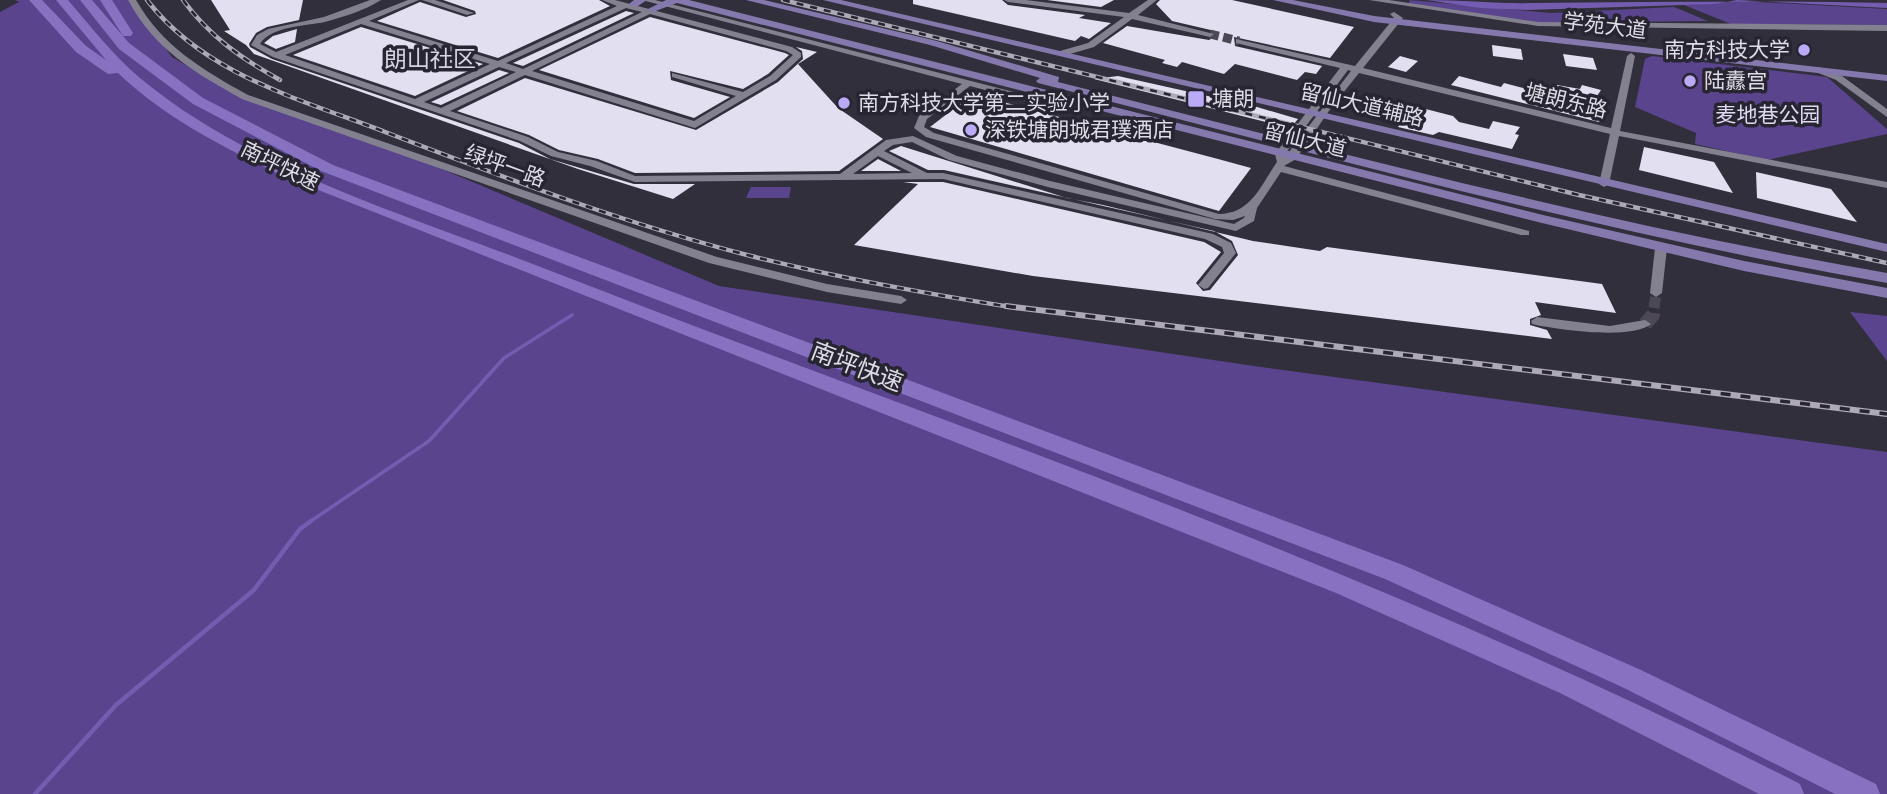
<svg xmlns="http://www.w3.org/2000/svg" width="1887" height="794" font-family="Cabin,'Noto Sans SC',sans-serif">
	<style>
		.green { fill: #59448d }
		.water { fill: #745db1 }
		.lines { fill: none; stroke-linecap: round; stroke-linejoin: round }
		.stream-far1 { stroke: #745db1; stroke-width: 3.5 }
		.stream { stroke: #745db1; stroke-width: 4.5 }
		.building { fill: #e2dff0 }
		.minor-tunnel-far2 { stroke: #4c4955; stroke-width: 9; stroke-dasharray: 9 4.5; stroke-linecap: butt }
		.minor-tunnel-far1 { stroke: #4c4955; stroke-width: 11; stroke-dasharray: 11 5; stroke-linecap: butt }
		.minor-tunnel { stroke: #4c4955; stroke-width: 14; stroke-dasharray: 14 7; stroke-linecap: butt }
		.minor { fill: #838090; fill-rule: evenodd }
		.major { fill: #8578ad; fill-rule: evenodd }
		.highway { fill: #8672c1; fill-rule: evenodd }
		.rail-far1-casing { stroke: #adaab5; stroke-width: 4.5 }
		.rail-casing { stroke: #adaab5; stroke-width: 6 }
		.rail-far1 { stroke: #282532; stroke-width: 2.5; stroke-dasharray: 7; stroke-linecap: butt }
		.rail { stroke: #282532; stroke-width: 3.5; stroke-dasharray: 10; stroke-linecap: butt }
		.poi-dot { fill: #bbaaf6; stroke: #282532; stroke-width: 2.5 }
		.labels { text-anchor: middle; stroke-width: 7; stroke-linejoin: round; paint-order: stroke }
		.far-street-label { font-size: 21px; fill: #dedce5; stroke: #282532 }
		.far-poi-label { font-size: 21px; fill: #dedce5; stroke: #282532; text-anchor: start }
		.far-park-label { font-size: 21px; fill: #dfdaf1; stroke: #282532 }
		.far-quarter-label { font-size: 23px; fill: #d6d3e4; stroke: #282532 }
		.street-label { font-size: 24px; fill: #dedce5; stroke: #282532 }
	</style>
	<rect width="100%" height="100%" fill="#322f3c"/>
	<g class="green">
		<polygon points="15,0 130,0 172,57 242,98 418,159 719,286 1247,365 1887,452 1887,794 0,794 0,12 19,2"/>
		<polygon points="1410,0 1551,13 1674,7 1708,21 1538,23 1408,5"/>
		<polygon points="1741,1 1887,9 1887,25 1731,24 1684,5"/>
		<polygon points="1652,56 1827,77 1887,129 1887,134 1767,160 1695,144 1696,133 1635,107 1645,59"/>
		<polygon points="751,187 791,187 789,198 746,198"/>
		<polygon points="1850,312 1887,316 1887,361"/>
	</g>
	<path class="water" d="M1427,0C1463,0 1499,4 1534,3C1652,2 1769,0 1887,3V8L1737,0L1715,4L1526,10L1480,8Z"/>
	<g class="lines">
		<polyline class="stream-far1" points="308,523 429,441 504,358 572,315"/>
		<polyline class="stream" points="35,794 116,705 254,590 300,529 311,521"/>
	</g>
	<g class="building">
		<polygon points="211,0 303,0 299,20 267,27 256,33 249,44 250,47 272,59 519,143 550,159 634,184 695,184 673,199 578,169 254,54 246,45 224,31 230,30"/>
		<polygon points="443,0 599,0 610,6 498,58 377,21 420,2 466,17 476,14 475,11"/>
		<polygon points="913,0 1002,0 1008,5 1085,15 1079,18 1111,23 1089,39 1081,36 1075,41 913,4"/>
		<polygon points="1047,0 1114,0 1101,7"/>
		<polygon points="1160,0 1232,0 1354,27 1330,58 1234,37 1235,46 1322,66 1316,74 1305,72 1297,80 1235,64 1224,74 1182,62 1177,67 1162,63 1165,60 1103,43 1127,26 1209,40 1216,36 1215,31 1172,21 1156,4"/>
		<polygon points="626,11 634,13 523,66 513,63"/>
		<polygon points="650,17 785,53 789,55 768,74 743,89 670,71 671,80 730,97 694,118 539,70"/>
		<polygon points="361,27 483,64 415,96 293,55"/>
		<polygon points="297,29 295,42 276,49 264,43 273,36"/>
		<polygon points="1492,45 1521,49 1523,60 1493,56"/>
		<polygon points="796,47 817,52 798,64 838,108 883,139 839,171 635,173 598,159 559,150 529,135 457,111 525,78 696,130 778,82 803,59 802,51"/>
		<polygon points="1563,54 1593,58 1597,70 1566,66"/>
		<polygon points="1400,56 1418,61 1406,72 1388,67"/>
		<polygon points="499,70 509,73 441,105 431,102"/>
		<polygon points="1118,76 1257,107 1298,119 1293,125 1278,125 1094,79"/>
		<polygon points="1459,76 1501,87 1504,83 1543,93 1551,84 1580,89 1582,85 1601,90 1587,111 1604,115 1599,122 1451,85"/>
		<polygon points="973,94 1218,159 1251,168 1219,211 930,127"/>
		<polygon points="1410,105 1453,116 1459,122 1489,129 1493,121 1520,127 1515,134 1519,135 1512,149 1439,132 1433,135 1398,127"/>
		<polygon points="901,146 1067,198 1103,205 1253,241 1320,251 1327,247 1602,284 1616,313 1535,302 1541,315 1530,319 1530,325 1547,330 1552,339 1033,276 854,245 918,184 903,182 943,182 1204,242 1221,252 1196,283 1203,291 1210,290 1238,255 1232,241 1214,231 944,170 928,170 889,151"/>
		<polygon points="1644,147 1714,162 1733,193 1639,170"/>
		<polygon points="878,159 901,171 861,171"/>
		<polygon points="1756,172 1831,189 1857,222 1757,198"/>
	</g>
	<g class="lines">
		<polyline class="minor-tunnel-far2" points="1210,34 1239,41"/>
		<polyline class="minor-tunnel-far1" points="1654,308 1656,293"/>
		<polyline class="minor-tunnel" points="1645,324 1653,315 1654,306"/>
		<g class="minor">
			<path d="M128,0H136C162,46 203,70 248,95L717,257L827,284L901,296L907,300L901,304L827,292L709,263L242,99C194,72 155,50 128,0Z"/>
			<path d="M370,0H381C366,10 343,17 325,22C306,26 271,26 260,44L276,52L408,0H419L369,21L498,61L617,6L602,0H615L792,47L801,53V57L776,80L695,128L525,75L450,111L528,137L558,152L597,161L635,176L840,174L886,140L913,136L957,156L1050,181L1234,224L1244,218L1245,216L1233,220L1215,219L926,137L914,128L919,116L962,84L642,0H655L1038,98L1100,105L1102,107L1097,110L1038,104L970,86L927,119L924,127L934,133L1219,214C1251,214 1261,185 1277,162L1275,154L1340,68L1236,43V39L1355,66L1394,18L1390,14L1394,12L1403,18L1363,68L1611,128L1627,56L1631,53L1635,56L1620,131L1887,182V188L1619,136L1609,184L1604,187L1599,184L1610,134L1359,73L1331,108L1296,159L1284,166L1529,231V235H1521L1281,172L1257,208L1254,221L1236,231L1048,187L949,160L912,142L893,145L884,151L927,173H943L1213,234L1231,243L1236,253L1208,288L1204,289L1198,285L1224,253L1222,247L1205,239L943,179L635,182L590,166L551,156L520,141L273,57L251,45L257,35L268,29L324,17ZM626,8L642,12L523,69L506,63ZM650,14L786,51L793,55L770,76L743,92L672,73V77L736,96L694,121L532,71ZM361,24L490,64L415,99L285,55ZM499,67L516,72L441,108L424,102ZM1348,70L1351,71L1286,156L1285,154ZM878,156L912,173L853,174Z"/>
			<polygon points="422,0 435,0 474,13 467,15"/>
			<polygon points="1004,0 1026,0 1129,13 1148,0 1157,0 1138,15 1214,34 1210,37 1132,19 1094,47 1063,56 1059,53 1060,51 1088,43 1124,17 1008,2"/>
			<polygon points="1369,0 1389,0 1538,22 1887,25 1887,31 1538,26"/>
			<polygon points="1819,67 1842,76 1887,109 1887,117 1836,80 1816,72 1816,68"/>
			<polygon points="1661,244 1667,248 1662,293 1656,297 1650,293 1655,248"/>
			<path d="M1537,317L1610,326L1645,320L1651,324C1632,340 1558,330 1532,324L1531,321Z"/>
		</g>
		<g class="major">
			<polygon points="634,0 647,0 638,6 630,6 629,4"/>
			<polygon points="666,0 689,0 1543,215 1744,261 1887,288 1887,298 1744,271 1542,223 677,3 653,12 648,9"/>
			<path d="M746,0H764L937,41L1059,77L1058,82C1333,151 1607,224 1887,273V283C1600,232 1320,155 1038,83L1036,81L1040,78L930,45Z"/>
			<polygon points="823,0 841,0 1887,244 1887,252"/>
			<polygon points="1273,0 1293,0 1374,16 1887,75 1887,81 1374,22"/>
		</g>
		<g class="highway">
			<path d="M29,0H42L86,46L106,60L56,0H68C91,27 113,55 140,78C249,169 407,215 538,266C690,325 843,382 996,439C1270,542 1539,651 1800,784L1804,794H1759L1560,693L1336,593L283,176C225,148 165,118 118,73L108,74L76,52Z"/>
			<polygon points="80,0 92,0 129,43 203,98 333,165 1403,565 1641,670 1876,784 1880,794 1835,794 1622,687 1385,579 321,171 193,104 119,49"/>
			<polygon points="100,0 112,0 133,33 131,36 123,36"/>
		</g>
		<g class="rail-far1-casing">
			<g id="rail-far1">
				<path d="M147,0C205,75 300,99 385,132C505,178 626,224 751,256C839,278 928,294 1017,308"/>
				<path d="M183,0C209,36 242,59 280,80"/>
				<polyline points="783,0 1579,195 1887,263"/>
			</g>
		</g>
		<g class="rail-casing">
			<polyline id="rail" points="1006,306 1887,414"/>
		</g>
		<use href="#rail-far1" class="rail-far1"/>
		<use href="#rail" class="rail"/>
	</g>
	<g class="poi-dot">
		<circle cx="1804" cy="50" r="7"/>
		<circle cx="1690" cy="81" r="7"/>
		<rect x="1187" y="90" width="18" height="18" rx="3.5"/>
		<circle cx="844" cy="103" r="7"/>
		<circle cx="971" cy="130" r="7"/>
	</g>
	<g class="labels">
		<g class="far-street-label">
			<text transform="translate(1605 26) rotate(7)" y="7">学苑大道</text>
			<text transform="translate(1566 101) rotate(14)" y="7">塘朗东路</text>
			<text transform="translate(1362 105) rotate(13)" y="7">留仙大道辅路</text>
			<text transform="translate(1305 140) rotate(14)" y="7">留仙大道</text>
			<text transform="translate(280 166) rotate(26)" y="7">南坪快速</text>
			<text transform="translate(505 166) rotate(20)" y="7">绿坪一路</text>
		</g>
		<g class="far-poi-label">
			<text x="1790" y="57" text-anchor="end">南方科技大学</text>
			<text x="1704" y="88">陆纛宫</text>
			<text x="1212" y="106">塘朗</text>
			<text x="858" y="110">南方科技大学第二实验小学</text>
			<text x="985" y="137">深铁塘朗城君璞酒店</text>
		</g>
		<g class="far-park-label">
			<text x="1768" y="122">麦地巷公园</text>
		</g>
		<g class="far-quarter-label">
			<text x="430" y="67">朗山社区</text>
		</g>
		<g class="street-label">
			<text transform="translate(857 367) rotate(21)" y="8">南坪快速</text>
		</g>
	</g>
</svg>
